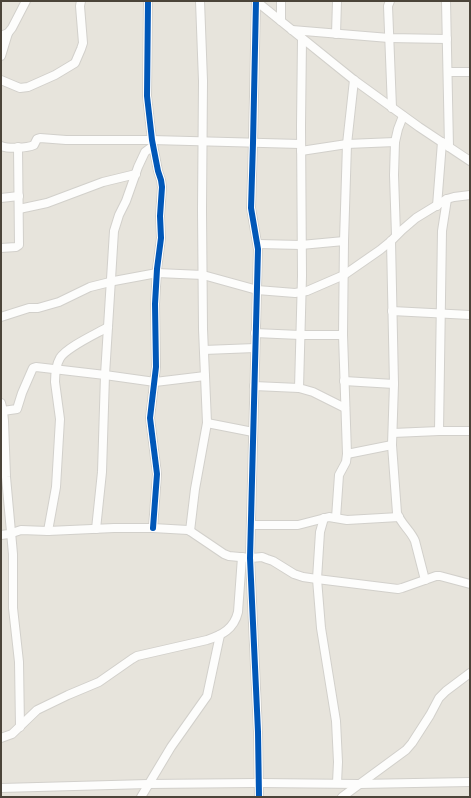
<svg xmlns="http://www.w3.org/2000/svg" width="471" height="798" font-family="Mulish,sans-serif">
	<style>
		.residential { fill: #e7e4dc }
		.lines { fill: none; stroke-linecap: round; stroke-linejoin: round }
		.minor-casing { stroke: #d2d0cb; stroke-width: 10 }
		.minor { stroke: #fdfdfc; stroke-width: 8 }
		.cycleway-casing { stroke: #fff; stroke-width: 8 }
		.cycleway { stroke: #0057b8; stroke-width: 6 }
	</style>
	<rect width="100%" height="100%" fill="#f4f2ee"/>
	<rect class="residential" x="1" y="1" width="469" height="796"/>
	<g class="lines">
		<g class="minor-casing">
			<g id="minor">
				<polyline points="148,1 147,96 152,140 158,171 161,180 162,187 160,216 161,238 157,269 155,304 156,367 150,418 157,474 153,528"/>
				<polyline points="256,1 253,143 251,208 258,249 250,558 258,732 259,797"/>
				<polyline points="256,1 354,80 419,127 470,161"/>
				<polyline points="281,1 281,21"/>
				<polyline points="390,1 388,6 392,108"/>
				<polyline points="446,1 449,147"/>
				<polyline points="292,30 389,38 447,39"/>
				<polyline points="336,34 337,1"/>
				<polyline points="1,36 8,33 12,28 26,1"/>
				<polyline points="1,56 8,33"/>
				<polyline points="448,72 470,72"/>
				<polyline points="1,80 20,88 28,87 55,75 75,63 81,49 83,43 80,6 81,1"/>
				<path d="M1,146C9,149 27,148 34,145L37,139L40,138L66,140H152L300,144"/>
				<polyline points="301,151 347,144 395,142"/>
				<polyline points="1,198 19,196"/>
				<polyline points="437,206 442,142"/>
				<polyline points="19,209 47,203 103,182 136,174"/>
				<polyline points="396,235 394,175 395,142 398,129 403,116"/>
				<path d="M391,241L394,384L392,445L397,513C401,524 411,531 415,541L425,580"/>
				<polyline points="258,244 301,245 344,241"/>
				<polyline points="1,248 16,247 19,245 18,147"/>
				<polyline points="392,311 470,315"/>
				<polyline points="1,317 29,308 38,308 59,302 90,287 114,281 157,273 203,275 257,290 295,293 307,291 344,275 380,250 391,241 402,230 416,218 447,199 454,197 470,195"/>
				<polyline points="255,333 300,335 343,335"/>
				<polyline points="204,350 255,348"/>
				<polyline points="344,381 394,384"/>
				<polyline points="254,386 299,388 313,392 345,408"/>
				<polyline points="299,388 302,276 301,126 302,39"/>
				<polyline points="1,403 3,411 4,421 6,477 13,554 13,608 19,662 20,727"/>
				<polyline points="3,411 17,409 22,393 32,370 33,368 36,367 105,375 155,382 205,376"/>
				<polyline points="207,423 253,432"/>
				<polyline points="439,431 442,231 447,199"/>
				<polyline points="393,433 439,431 470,431"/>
				<polyline points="347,454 392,445"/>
				<polyline points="324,518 320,532 317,579 321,628 336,721 338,762 337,783"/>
				<polyline points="336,518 339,475 346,462 347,454 343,335 344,241 347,144 354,80"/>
				<polyline points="251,525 298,525 329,517 347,520 399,517"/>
				<polyline points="96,529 102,472 105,375 114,231 119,215 126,201 138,167 145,152 153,146"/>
				<path d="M48,531L56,487L60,419L55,382C55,375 56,365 60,358C67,347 96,334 108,327"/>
				<polyline points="190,531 195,489 207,423 203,329 202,210 203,81 200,1"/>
				<polyline points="1,535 9,534 21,530 48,531 114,528 153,528 188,530 190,531 224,554 229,556 250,558 262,557 267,559 273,561 294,574 303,577 317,579 398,589 402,588 436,576 440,576 470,584"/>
				<path d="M1,738L12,734L37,710L68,695L99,682L132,659L137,656L207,640C222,635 234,629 238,612L242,557"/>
				<polyline points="1,788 148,784 259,783 359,784 470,782"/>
				<polyline points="141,797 171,747 207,696 220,635"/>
				<polyline points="342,797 406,750 412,743 430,715 439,698 446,691 470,673"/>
			</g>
		</g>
		<use href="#minor" class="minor"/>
		<g class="cycleway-casing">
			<g id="cycleway">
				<polyline points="148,1 147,96 152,140 158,171 161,180 162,187 160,216 161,238 157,269 155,304 156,367 150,418 157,474 153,528"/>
				<polyline points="256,1 253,143 251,208 258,249 250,558 258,732 259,797"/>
			</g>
		</g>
		<use href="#cycleway" class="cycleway"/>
	</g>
	<rect width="471" height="798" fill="none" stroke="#4b4439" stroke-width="4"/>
</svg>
